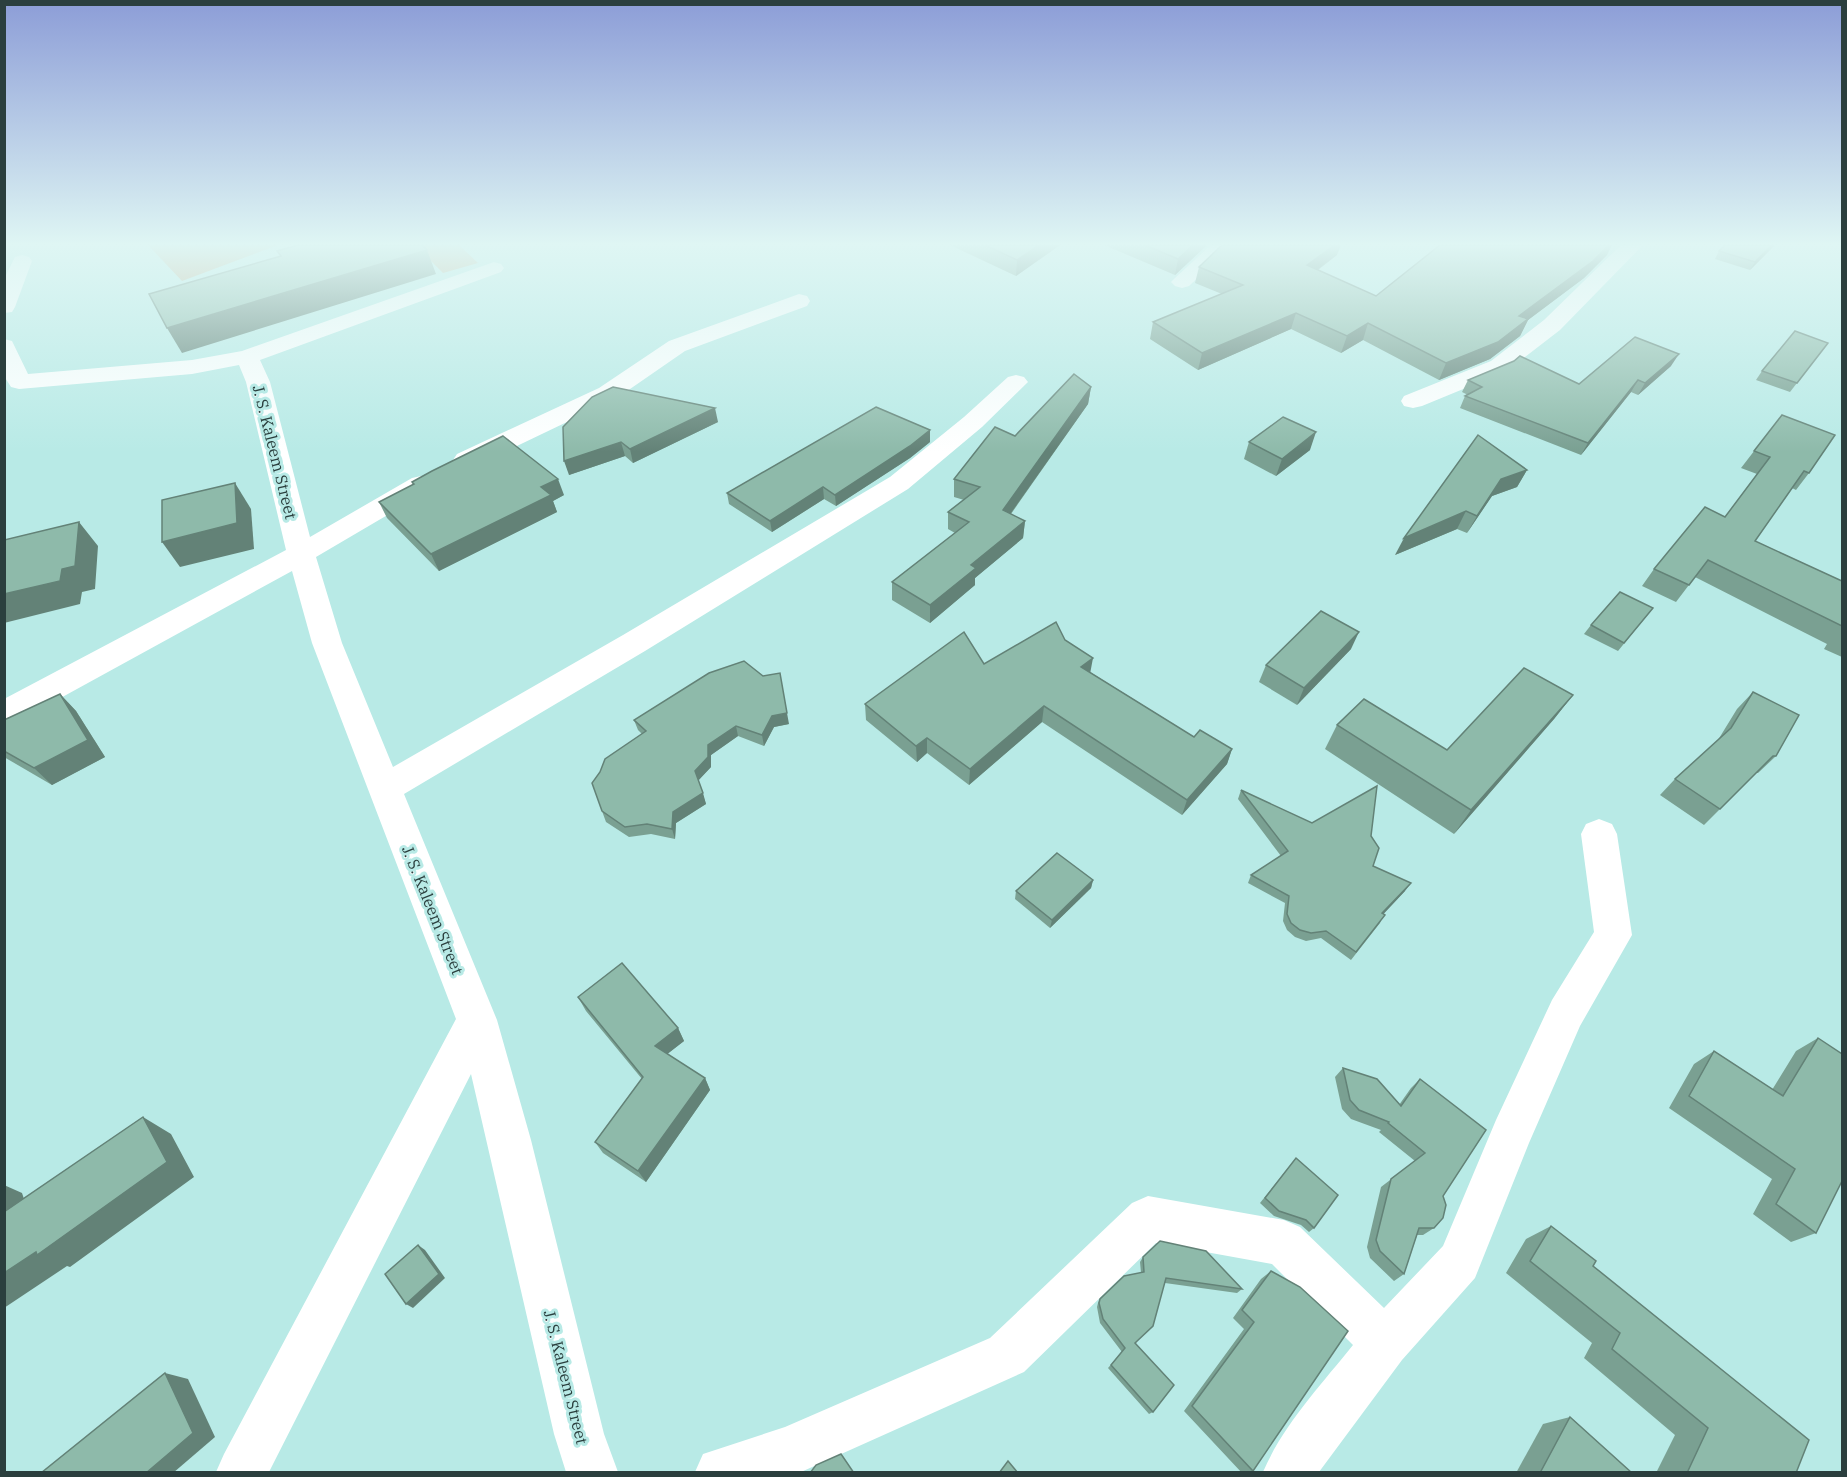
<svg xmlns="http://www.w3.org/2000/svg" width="1847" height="1477" font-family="'IBM Plex Serif',serif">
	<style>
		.green { fill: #caa881 }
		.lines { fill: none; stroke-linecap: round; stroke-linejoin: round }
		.street { fill: #fff; fill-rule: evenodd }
		.wall { fill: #7aa092 }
		.shaded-wall { fill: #638277 }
		.building { fill: #8ebaaa; stroke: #638277; stroke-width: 1.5 }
		.labels { text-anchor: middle; stroke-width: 6; stroke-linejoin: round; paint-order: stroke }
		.street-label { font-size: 16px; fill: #2b3f3e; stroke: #b8eae6 }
	</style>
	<rect width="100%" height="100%" fill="#b8eae6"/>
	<g class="green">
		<polygon points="148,245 278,245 182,281"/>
		<polygon points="415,245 459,245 478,263 443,273"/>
	</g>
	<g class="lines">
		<g class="street">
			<polygon points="1211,245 1233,245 1189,286 1182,288 1175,286 1171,282 1175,278"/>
			<polygon points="1621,245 1643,245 1560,330 1507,371 1422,406 1413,408 1404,406 1401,401 1404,396 1491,361 1544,320"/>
			<polygon points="22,255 29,257 32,261 15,307 12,312 4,313 4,279 15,257"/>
			<polygon points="494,262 501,264 504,268 501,272 260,360 270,382 310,537 412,478 421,476 430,478 434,484 430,490 316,557 342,643 393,767 623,635 890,477 964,417 1008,377 1016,375 1024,377 1028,382 982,427 908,489 645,651 404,794 497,1020 531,1140 604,1434 618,1472 566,1472 554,1434 471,1074 269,1472 216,1472 224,1454 456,1019 312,643 292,571 15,723 4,726 4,699 286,550 246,382 239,365 192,374 19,389 11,387 4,376 4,339 12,341 28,374 192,360 242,351"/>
			<polygon points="799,294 807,296 810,301 807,306 685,351 617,398 475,466 466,468 457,466 453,460 457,454 599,388 669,341"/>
			<path d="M1599,819L1612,824L1617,834L1632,935L1580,1026L1529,1143L1475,1278L1402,1360L1319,1472H1263C1283,1425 1321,1385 1353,1345L1272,1264L1156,1243L1024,1372L801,1472H695L703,1454L785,1427L990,1338L1132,1203L1148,1196L1284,1220L1300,1227L1384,1308L1443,1246L1496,1120L1552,1000L1594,932L1581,834L1586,824Z"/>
		</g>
	</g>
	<g class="wall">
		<polygon points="950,245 1060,245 1016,276"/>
		<polygon points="1104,245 1207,245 1175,275"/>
		<polygon points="1775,245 1750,270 1715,259 1719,251"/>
		<polygon points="1337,255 1318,270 1376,296 1607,255 1584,278 1528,320 1520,336 1490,359 1439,380 1363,340 1341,353 1291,329 1198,370 1150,339 1153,322 1222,294 1195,283 1199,267"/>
		<polygon points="1828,343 1790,392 1756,380 1762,371"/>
		<polygon points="1671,366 1638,395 1631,392 1581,455 1460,408 1465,396 1468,395 1462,392 1468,380 1579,384"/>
		<polygon points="1091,387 1088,404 1011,514 1025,521 1023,538 975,578 975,585 930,623 892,600 892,582 955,533 948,529 948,512 964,500 954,497 954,479 1015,436"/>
		<polygon points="592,397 718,422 633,463 625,456 569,475"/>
		<polygon points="1782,415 1809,473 1796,490 1792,488 1755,541 1842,581 1842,657 1824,649 1827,644 1695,577 1676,602 1642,586 1654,569 1725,517 1757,474 1741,468"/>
		<polygon points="930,442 910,458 836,506 824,499 772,532 729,504 727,493"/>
		<polygon points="1249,442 1310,450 1276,476 1244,459"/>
		<polygon points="1527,470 1517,487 1492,496 1467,533 1457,529 1395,555"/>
		<polygon points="412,482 564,495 553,501 557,512 439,571 387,518 379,502 413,485"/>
		<polygon points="1653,608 1618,651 1584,634 1591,625"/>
		<polygon points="1065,640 1090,672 1194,737 1232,749 1227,764 1182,815 1042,722 969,785 927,753 917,762 866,720 865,704 984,664"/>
		<polygon points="1351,649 1297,705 1259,682 1266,665"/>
		<polygon points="1753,692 1776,756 1758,773 1756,773 1704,825 1660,795 1675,779 1718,740 1737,709"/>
		<polygon points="60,694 76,711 105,757 52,785 4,757 4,720"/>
		<polygon points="1573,695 1554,719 1454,834 1325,749 1337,725 1447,750"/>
		<polygon points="634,720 789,724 774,727 764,746 738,736 711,755 711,767 698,780 706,804 676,823 675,839 651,834 629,837 606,822 602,811 642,734 638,730"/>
		<polygon points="1241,790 1312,823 1371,836 1373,866 1405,891 1383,914 1380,923 1351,960 1321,938 1306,941 1295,937 1287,930 1283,921 1285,903 1248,883 1251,875 1281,856 1238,799"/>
		<polygon points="1093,880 1091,888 1050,928 1015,899 1016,891"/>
		<polygon points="578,997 678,1028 684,1041 667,1054 705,1078 710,1090 646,1182 603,1153 595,1142 642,1079 586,1011"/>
		<polygon points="1818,1038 1816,1233 1791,1242 1753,1214 1772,1179 1669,1108 1694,1064 1714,1051 1772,1090 1796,1051"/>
		<polygon points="1343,1068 1399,1105 1411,1088 1420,1079 1443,1196 1434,1228 1423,1235 1417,1235 1404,1274 1394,1281 1370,1258 1367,1247 1381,1187 1415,1161 1379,1132 1381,1130 1351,1119 1342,1109 1335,1077"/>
		<polygon points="1296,1158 1314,1228 1309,1232 1301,1225 1274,1216 1260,1203"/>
		<polygon points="1551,1226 1593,1266 1796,1473 1656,1473 1675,1435 1584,1358 1592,1343 1506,1273 1526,1239"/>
		<polygon points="1143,1257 1242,1289 1237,1293 1165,1283 1136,1343 1153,1412 1149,1414 1108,1368 1122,1352 1100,1323 1097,1307 1098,1303 1100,1299 1141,1273 1140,1262"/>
		<polygon points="1271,1271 1253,1471 1247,1473 1242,1473 1184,1411 1244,1329 1233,1318 1261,1279"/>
		<polygon points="1570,1417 1632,1473 1516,1473 1543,1424"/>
	</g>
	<g class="shaded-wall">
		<polygon points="1039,245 1060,245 1016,276 1017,260"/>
		<polygon points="1193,245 1207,245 1175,275 1178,259"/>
		<polygon points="1335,245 1341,245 1337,255 1302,281 1307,265"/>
		<polygon points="1609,245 1612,245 1607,255 1584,278 1528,320 1520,336 1490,359 1439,380 1446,363 1519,316"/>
		<polygon points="1772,245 1775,245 1750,270 1755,262"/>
		<polygon points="427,250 436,274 182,353 167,328"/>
		<polygon points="1296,313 1291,329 1198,370 1202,353"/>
		<polygon points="1368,323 1363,340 1341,353 1347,336"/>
		<polygon points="1679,354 1671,366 1638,395 1645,383"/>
		<polygon points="1638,380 1631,392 1581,455 1588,443"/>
		<polygon points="1091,387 1088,404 1001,527 1003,510"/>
		<polygon points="715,408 718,422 633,463 630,449"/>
		<polygon points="930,430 930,442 910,458 836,506 835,495"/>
		<polygon points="1316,432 1310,450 1276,476 1282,459"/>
		<polygon points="621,442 625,456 569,475 564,461"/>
		<polygon points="1527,470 1517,487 1492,496 1467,533 1477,516 1501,479"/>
		<polygon points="558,479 564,495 553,501 557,512 439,571 431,554 541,487"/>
		<polygon points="235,483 251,509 254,549 180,567 162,542"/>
		<polygon points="823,487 824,499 772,532 770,521"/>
		<polygon points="1466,511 1457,529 1395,555 1404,538"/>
		<polygon points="1025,521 1023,538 975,578 975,585 930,623 930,605 971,565"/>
		<polygon points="79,522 98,546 95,589 82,592 80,604 4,623 4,594 62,569"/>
		<polygon points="1359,632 1351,649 1297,705 1304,688"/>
		<polygon points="1093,658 1090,674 1081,667"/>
		<polygon points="60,694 76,711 105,757 52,785 34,768"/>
		<polygon points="1573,695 1554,719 1454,834 1471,810"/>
		<polygon points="1044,706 1042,722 969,785 970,769"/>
		<polygon points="787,713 789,724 774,727 764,746 762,735 772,716"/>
		<polygon points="736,726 738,736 711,755 711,767 698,781 695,771 708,745"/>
		<polygon points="927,738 927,753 917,762 916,746"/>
		<polygon points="1232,749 1227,764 1182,815 1187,800"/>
		<polygon points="703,793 706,804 676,823 675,839 672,829 673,812"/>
		<polygon points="1093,880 1091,888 1050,928 1052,920"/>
		<polygon points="1411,883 1405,891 1377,921 1382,913"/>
		<polygon points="678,1028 684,1041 661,1059 655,1046"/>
		<polygon points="705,1078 710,1090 646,1182 638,1171"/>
		<polygon points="143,1117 171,1134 194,1177 70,1267 67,1266 4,1308 4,1273"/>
		<polygon points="4,1185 22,1193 34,1229 4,1217"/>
		<polygon points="418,1245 425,1250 445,1278 413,1308 406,1304"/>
		<polygon points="165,1373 188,1379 215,1437 173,1473 146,1473"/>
	</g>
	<g class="building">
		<polygon points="298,245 422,245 427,250 167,328 149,294 281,256 277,251"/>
		<polygon points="985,245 1039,245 1017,260"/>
		<polygon points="1145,245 1193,245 1178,259"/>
		<polygon points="1222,245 1335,245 1307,265 1376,296 1440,245 1609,245 1593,261 1519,316 1528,319 1498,342 1446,363 1368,323 1347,336 1296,313 1202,353 1153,322 1243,285 1199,267"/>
		<polygon points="1725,245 1772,245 1755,262 1719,251"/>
		<polygon points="1795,331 1828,343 1797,383 1762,371"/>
		<polygon points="1635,337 1679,354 1645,383 1638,380 1588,443 1465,396 1482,387 1468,380 1514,361 1520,356 1579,384"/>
		<polygon points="1074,374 1091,387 1003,510 1025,521 971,565 976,568 930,605 892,582 969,522 948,512 980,487 954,479 995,427 1015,436"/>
		<polygon points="613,387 715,408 630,449 621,442 564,461 563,427 592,397"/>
		<polygon points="876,407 930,430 910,446 835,495 823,487 770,521 727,493"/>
		<polygon points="1782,415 1835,435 1809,473 1804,471 1755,541 1842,581 1842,626 1708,560 1689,585 1654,569 1705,507 1725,517 1770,457 1754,451"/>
		<polygon points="1283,417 1316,432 1282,459 1249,442"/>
		<polygon points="1478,435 1527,470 1501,479 1477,516 1466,511 1404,538"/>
		<polygon points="503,436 558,479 541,487 551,495 431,554 379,502 414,484 412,482 432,471"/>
		<polygon points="235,483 237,523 162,542 162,500"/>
		<polygon points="79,522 75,566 62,569 60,581 4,594 4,540"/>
		<polygon points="1620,592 1653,608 1624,643 1591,625"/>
		<polygon points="1321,611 1359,632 1304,688 1266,665"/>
		<polygon points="1056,622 1065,640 1093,658 1081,667 1194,737 1200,730 1232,749 1187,800 1044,706 970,769 927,738 916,746 865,704 964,632 984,664"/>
		<polygon points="744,661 763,676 780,673 787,713 772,716 762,735 736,726 708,745 708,757 695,771 703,793 673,812 672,829 647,824 625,827 602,811 592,783 600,772 605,759 646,731 634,720 709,673"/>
		<polygon points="1524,668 1573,695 1471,810 1337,725 1364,699 1447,750"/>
		<polygon points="1753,692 1799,715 1776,756 1773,756 1720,809 1675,779 1731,728"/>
		<polygon points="60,694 88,740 34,768 4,751 4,720"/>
		<polygon points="1377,786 1371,836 1379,848 1373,866 1411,883 1382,913 1385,915 1356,952 1326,931 1311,933 1300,930 1291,923 1287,914 1289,896 1251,875 1288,851 1241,790 1312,823"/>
		<polygon points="1057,853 1093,880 1052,920 1016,891"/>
		<polygon points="622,963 678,1028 655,1046 705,1078 638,1171 595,1142 643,1077 578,997"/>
		<polygon points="1818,1038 1842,1054 1842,1181 1816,1233 1776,1204 1795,1169 1689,1096 1714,1051 1783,1096"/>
		<polygon points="1343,1068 1377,1079 1401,1106 1420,1079 1486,1130 1443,1196 1446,1205 1443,1218 1434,1228 1419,1228 1404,1274 1380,1251 1376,1240 1391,1179 1425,1153 1388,1123 1389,1122 1359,1110 1350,1100"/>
		<polygon points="143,1117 167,1162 37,1255 36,1252 4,1273 4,1212"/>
		<polygon points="1296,1158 1338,1195 1314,1228 1306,1220 1279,1211 1265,1198"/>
		<polygon points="1551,1226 1596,1261 1593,1266 1809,1440 1796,1473 1687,1473 1708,1428 1612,1349 1620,1333 1530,1261"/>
		<polygon points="1160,1241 1206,1251 1242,1289 1166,1278 1153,1326 1135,1343 1174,1385 1153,1412 1111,1365 1125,1348 1103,1319 1099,1303 1100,1299 1124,1276 1144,1272 1143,1257"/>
		<polygon points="418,1245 439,1274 406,1304 385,1274"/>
		<polygon points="1271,1271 1300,1287 1348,1331 1253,1471 1192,1406 1254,1322 1242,1310"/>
		<polygon points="165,1373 193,1433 146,1473 41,1473"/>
		<polygon points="1570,1417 1632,1473 1540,1473"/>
		<polygon points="841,1454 854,1473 810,1473 816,1465"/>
		<polygon points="1008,1461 1018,1473 999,1473"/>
	</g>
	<linearGradient id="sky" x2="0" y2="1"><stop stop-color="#8c9dd7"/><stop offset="0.54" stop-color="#dff6f4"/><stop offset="1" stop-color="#dff6f4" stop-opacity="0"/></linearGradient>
	<rect width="1847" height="452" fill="url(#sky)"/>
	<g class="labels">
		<g class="street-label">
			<text transform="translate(275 452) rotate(76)" y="6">J. S. Kaleem Street</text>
			<text transform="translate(433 910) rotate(68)" y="6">J. S. Kaleem Street</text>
			<text transform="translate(566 1377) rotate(76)" y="6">J. S. Kaleem Street</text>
		</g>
	</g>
	<rect width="1847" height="1477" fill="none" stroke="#2b3f3e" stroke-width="12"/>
</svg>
